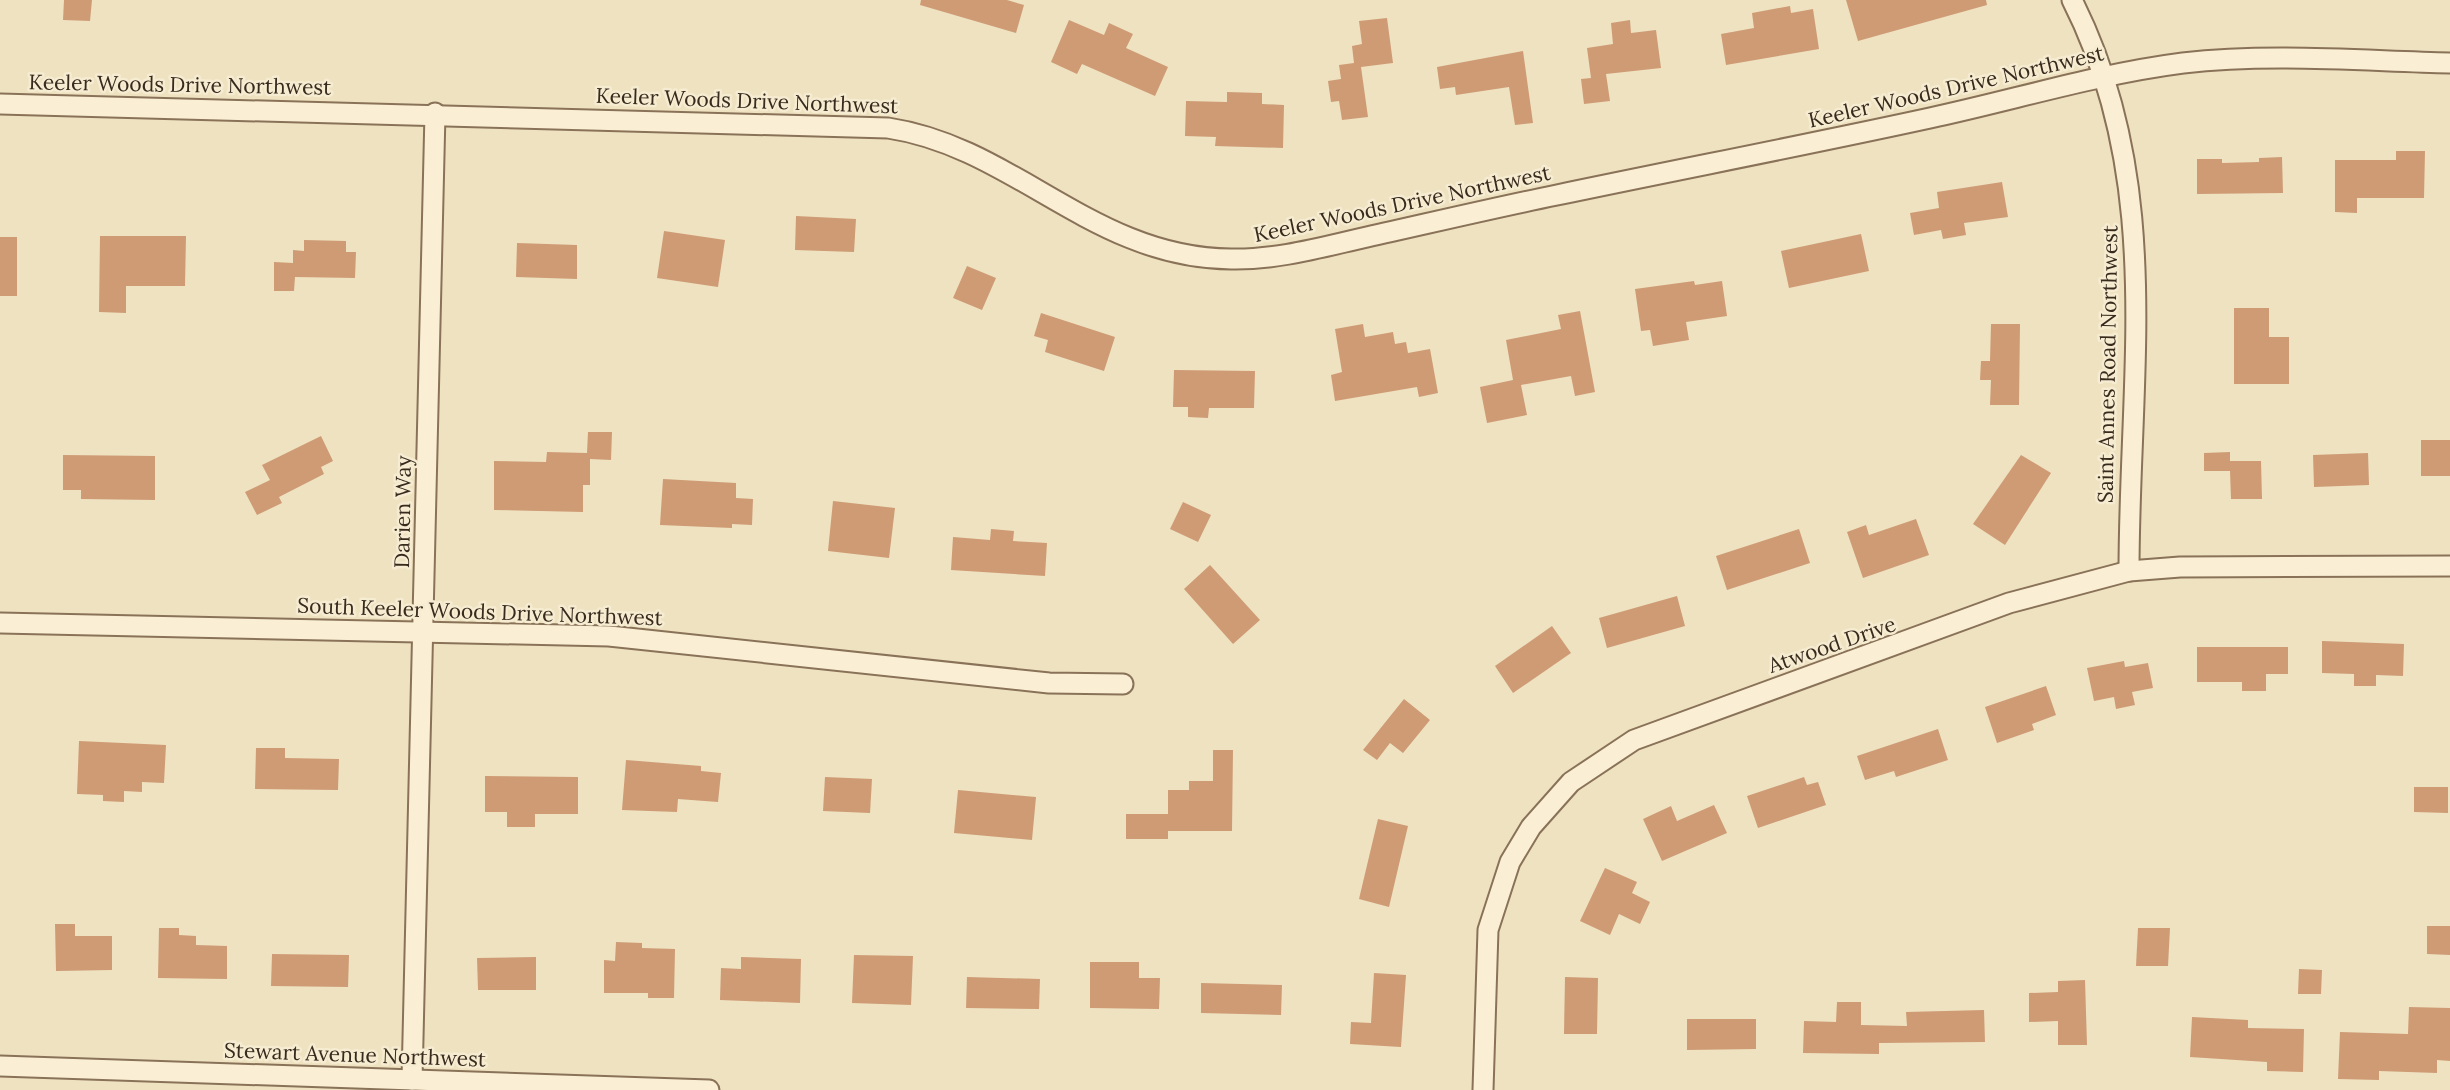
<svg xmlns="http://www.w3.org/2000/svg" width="2450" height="1090" font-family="Lora,serif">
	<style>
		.building { fill: #ce9b75 }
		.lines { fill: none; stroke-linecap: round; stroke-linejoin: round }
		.street-casing { stroke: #897258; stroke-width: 23 }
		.street { stroke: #faefd4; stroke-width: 19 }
		.labels { text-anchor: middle; stroke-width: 5; stroke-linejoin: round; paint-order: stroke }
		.street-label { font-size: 21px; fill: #382a1d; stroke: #f6ecd1 }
	</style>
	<rect width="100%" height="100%" fill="#efe2c1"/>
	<g class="building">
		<polygon points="64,0 92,0 90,21 63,20"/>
		<polygon points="921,0 1007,0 1024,5 1016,33 920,5"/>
		<polygon points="1846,0 1986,0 1987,5 1858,41"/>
		<polygon points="1790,6 1791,13 1813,9 1819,49 1726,65 1721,34 1754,28 1752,13"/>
		<polygon points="1387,18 1393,63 1361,67 1368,117 1342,120 1339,101 1331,102 1328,81 1341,79 1339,65 1354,63 1352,46 1362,44 1359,21"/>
		<polygon points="1069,20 1104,35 1109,23 1133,34 1126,48 1168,67 1155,96 1082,64 1077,74 1051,62"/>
		<polygon points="1630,20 1631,33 1656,30 1661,68 1606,74 1610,101 1584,104 1581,79 1591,78 1587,48 1613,44 1611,23"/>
		<polygon points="1523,51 1533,123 1515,125 1509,87 1456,95 1455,87 1440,89 1437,67"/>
		<polygon points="1227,92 1262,93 1262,104 1284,105 1283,148 1215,146 1216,137 1185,136 1186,101 1227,102"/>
		<polygon points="2396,151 2425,151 2424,198 2357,198 2357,213 2335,212 2335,160 2396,160"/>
		<polygon points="2282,157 2283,193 2197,194 2197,159 2222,159 2222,163 2259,162 2259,158"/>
		<polygon points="2002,182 2008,217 1964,223 1966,235 1943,239 1941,230 1914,235 1910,213 1939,208 1937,192"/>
		<polygon points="796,216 856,219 854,252 795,250"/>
		<polygon points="664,231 725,240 718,287 657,278"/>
		<polygon points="1861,234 1869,271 1789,288 1781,251"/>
		<polygon points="100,236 186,236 185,286 126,286 126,313 99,312"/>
		<rect x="0" y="237" width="17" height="59"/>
		<polygon points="304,240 346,241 346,252 356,252 355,278 295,277 294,291 274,291 274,262 293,263 293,250 304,251"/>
		<polygon points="517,243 577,245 577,279 516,277"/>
		<polygon points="967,266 996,278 982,310 953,298"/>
		<polygon points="1694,281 1695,285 1722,281 1727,316 1686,322 1689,340 1653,346 1650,330 1641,331 1635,289"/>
		<polygon points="2234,308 2269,308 2269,337 2289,337 2289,384 2234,384"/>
		<polygon points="1580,311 1595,392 1575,396 1571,376 1521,385 1527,415 1487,423 1480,387 1513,380 1506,340 1561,329 1558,315"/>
		<polygon points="1041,313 1115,337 1104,371 1045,352 1048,340 1034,336"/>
		<polygon points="1363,324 1365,337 1393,332 1395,344 1406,342 1408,353 1430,349 1438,393 1419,397 1417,387 1335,401 1331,375 1342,372 1335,329"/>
		<polygon points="1991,324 2020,324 2019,405 1990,405 1991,380 1980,380 1981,361 1990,361"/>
		<polygon points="1174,370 1255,371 1254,408 1209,408 1208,418 1188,417 1188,407 1173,407"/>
		<polygon points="588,432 612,432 611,460 590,459 590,485 583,485 583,512 494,510 494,461 546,462 547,452 587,453"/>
		<polygon points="321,436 333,461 321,467 324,474 279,497 282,503 257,515 245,492 270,480 262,465"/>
		<rect x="2421" y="440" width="29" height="36"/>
		<polygon points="2230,452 2230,461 2261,461 2262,499 2231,499 2230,471 2204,471 2204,453"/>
		<polygon points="2368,453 2369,485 2314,487 2313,455"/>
		<polygon points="63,455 155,456 155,500 81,499 81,490 63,490"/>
		<polygon points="2021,455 2051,473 2005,545 1973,524"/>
		<polygon points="663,479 736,483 736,498 753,499 752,525 732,524 732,528 660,525"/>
		<polygon points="833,501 895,508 889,558 828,551"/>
		<polygon points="1183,502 1211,515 1198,542 1170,529"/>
		<polygon points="1916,519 1929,555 1863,578 1847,532 1866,525 1869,535"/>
		<polygon points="991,529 1014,531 1013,541 1047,543 1045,576 951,570 953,537 990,540"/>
		<polygon points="1799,529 1810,563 1727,590 1716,556"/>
		<polygon points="1210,565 1260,620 1233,644 1184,589"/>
		<polygon points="1677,596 1685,626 1607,648 1599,618"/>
		<polygon points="1552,626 1571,653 1513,693 1495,666"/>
		<polygon points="2322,641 2404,644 2403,676 2376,675 2376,686 2354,686 2354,674 2322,673"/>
		<polygon points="2197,647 2288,647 2288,674 2266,674 2266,691 2242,691 2242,682 2197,682"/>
		<polygon points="2124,661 2125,667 2148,663 2153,688 2132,692 2135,705 2116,709 2114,697 2094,701 2087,668"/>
		<polygon points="2046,686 2056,715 2032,724 2034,730 1997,743 1985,707"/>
		<polygon points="1404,699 1430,720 1403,753 1390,743 1377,760 1363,750"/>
		<polygon points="1938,729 1948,760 1896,777 1894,771 1865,780 1857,756"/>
		<polygon points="79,741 166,745 164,783 142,782 142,792 124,791 124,802 103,801 103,795 77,794"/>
		<polygon points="256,748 285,748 285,758 339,759 338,790 255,789"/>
		<polygon points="1213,750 1233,750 1232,831 1168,831 1168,839 1126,839 1126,814 1168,814 1168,790 1189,790 1189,781 1213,781"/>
		<polygon points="626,760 701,766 701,771 721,773 718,802 678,799 677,812 622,810"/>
		<polygon points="485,776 578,777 578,814 535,814 535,827 507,827 507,812 485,812"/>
		<polygon points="825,777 872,779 870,813 823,811"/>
		<polygon points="1804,777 1807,785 1818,782 1826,805 1758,828 1747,796"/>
		<polygon points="2414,787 2448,787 2448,813 2414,812"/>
		<polygon points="958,790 1036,797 1032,840 954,833"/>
		<polygon points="1714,805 1727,833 1662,861 1643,819 1671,806 1677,821"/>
		<polygon points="1378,819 1408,826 1389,907 1359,899"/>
		<polygon points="1605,868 1637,882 1632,893 1650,902 1640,924 1619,914 1610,935 1580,921"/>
		<polygon points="55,924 75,924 75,936 112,936 112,970 56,971"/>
		<polygon points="2427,926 2450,926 2450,955 2427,954"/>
		<polygon points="159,928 179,928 179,935 196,936 196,945 227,946 227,979 158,978"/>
		<polygon points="2138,928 2170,928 2168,966 2136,966"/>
		<polygon points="616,942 642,943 642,948 675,949 674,998 648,998 648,993 604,993 604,960 615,961"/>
		<polygon points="272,954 349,955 348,987 271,986"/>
		<polygon points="854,955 913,956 911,1005 852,1003"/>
		<polygon points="536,957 536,990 478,990 477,958"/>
		<polygon points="741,957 801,959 800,1003 720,1000 721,968 741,969"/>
		<polygon points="1090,962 1139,962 1139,978 1160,978 1159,1009 1090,1008"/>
		<polygon points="2299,969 2322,970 2321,994 2298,994"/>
		<polygon points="1374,973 1406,975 1401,1047 1350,1044 1351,1022 1371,1023"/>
		<polygon points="967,977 1040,979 1039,1009 966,1008"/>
		<polygon points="1565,977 1598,978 1597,1034 1564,1034"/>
		<polygon points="2085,980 2087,1045 2058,1045 2058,1021 2029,1022 2029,993 2058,992 2058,981"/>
		<polygon points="1201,983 1282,985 1281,1015 1201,1013"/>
		<polygon points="1837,1002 1861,1002 1861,1025 1907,1026 1906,1012 1984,1010 1985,1042 1879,1043 1879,1054 1803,1053 1804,1021 1836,1022"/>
		<polygon points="2409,1007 2450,1008 2450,1061 2437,1060 2437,1073 2379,1071 2379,1080 2338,1079 2340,1032 2408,1034"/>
		<polygon points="2192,1017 2248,1020 2248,1028 2304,1029 2303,1072 2267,1071 2267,1062 2190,1057"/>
		<polygon points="1687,1019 1756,1019 1756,1049 1687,1050"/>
	</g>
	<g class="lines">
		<g class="street-casing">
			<g id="street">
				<path d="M2072,0C2165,183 2129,374 2129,571"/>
				<path d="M0,104L888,128C1015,147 1093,258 1231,259C1277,260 1322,247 1367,237C1430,223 1493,208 1557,195C1681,169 1806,145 1930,118C2014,100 2097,74 2183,63C2271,53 2362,61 2450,63"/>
				<polyline points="0,623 609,636 1049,683 1123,684"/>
				<polyline points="0,1066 709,1090"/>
				<polyline points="412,1080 435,113"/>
				<polyline points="1483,1090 1488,930 1510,862 1531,827 1571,782 1634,740 2009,603 2129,571 2180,567 2450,566"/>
			</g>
		</g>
		<use href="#street" class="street"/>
	</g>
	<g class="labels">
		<g class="street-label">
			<text transform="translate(180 85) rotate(1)" y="7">Keeler Woods Drive Northwest</text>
			<text transform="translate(1956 87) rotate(-13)" y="7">Keeler Woods Drive Northwest</text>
			<text transform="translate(747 101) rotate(2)" y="7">Keeler Woods Drive Northwest</text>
			<text transform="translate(1402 204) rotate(-12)" y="7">Keeler Woods Drive Northwest</text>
			<text transform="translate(2108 364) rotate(-89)" y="7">Saint Annes Road Northwest</text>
			<text transform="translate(403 512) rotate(-89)" y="7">Darien Way</text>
			<text transform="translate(480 612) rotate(2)" y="7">South Keeler Woods Drive Northwest</text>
			<text transform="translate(1832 645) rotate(-19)" y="7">Atwood Drive</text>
			<text transform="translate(355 1055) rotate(2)" y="7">Stewart Avenue Northwest</text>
		</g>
	</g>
</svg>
